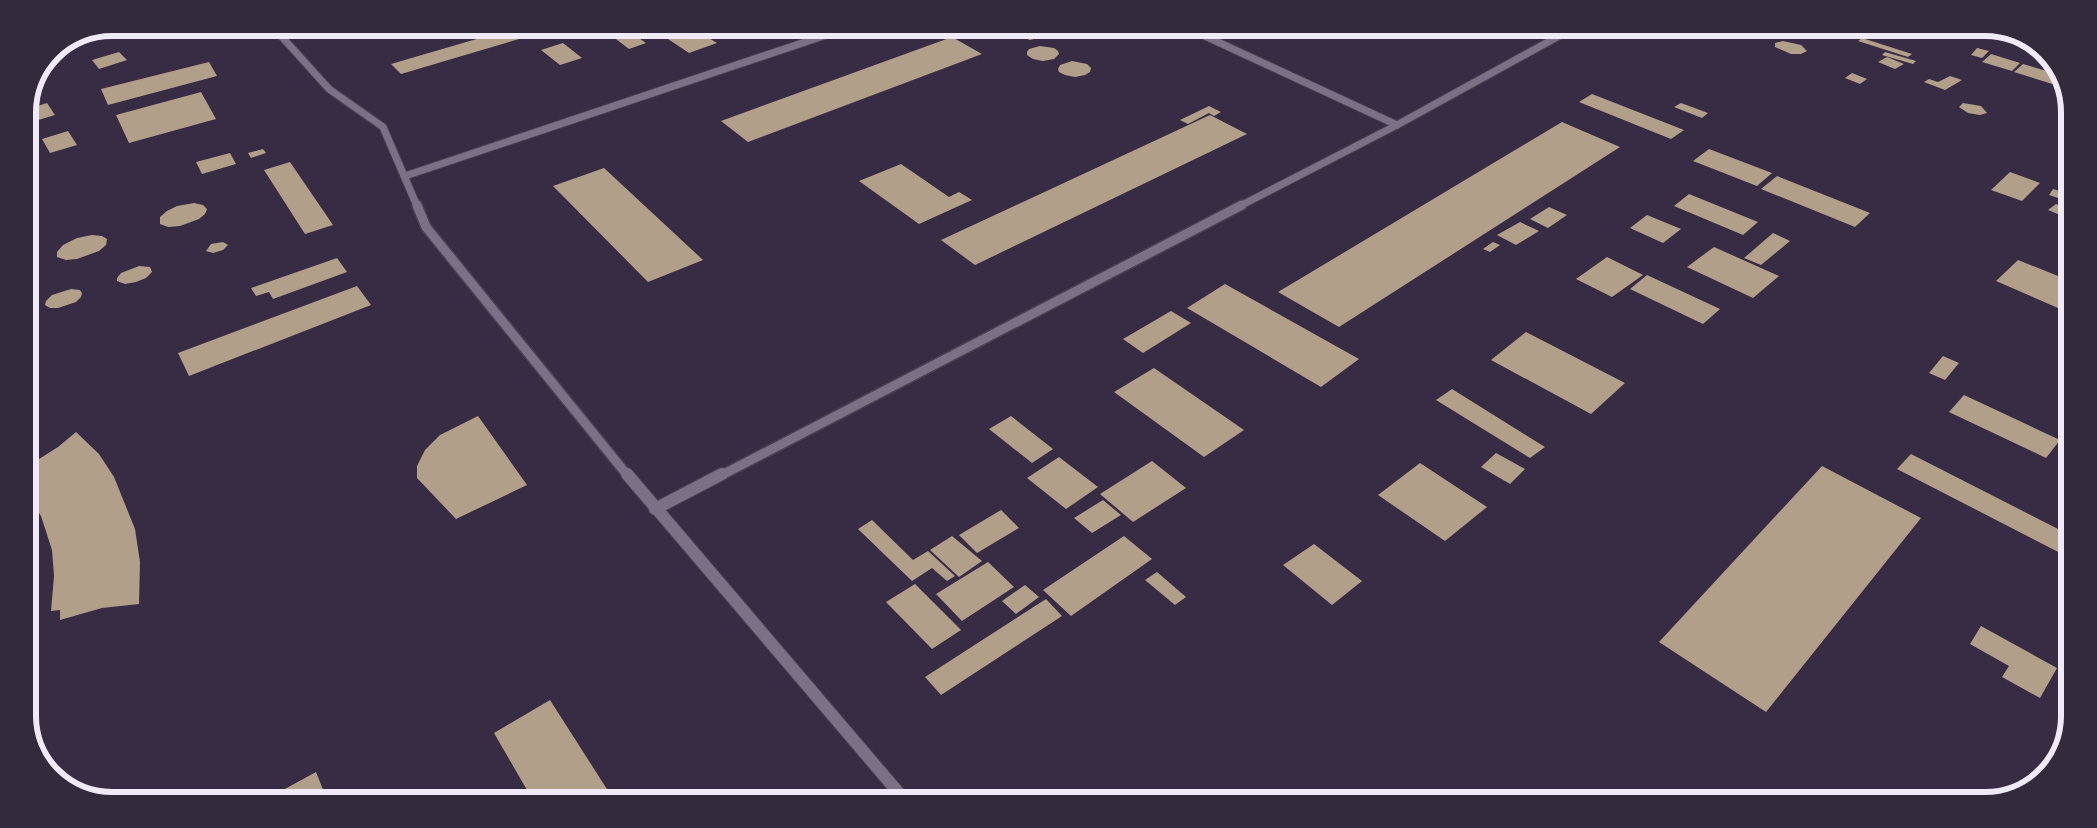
<svg xmlns="http://www.w3.org/2000/svg" width="2097" height="828" font-family="Arial,sans-serif">
	<style>
		.built { fill: #382b44 }
		.building { fill: #b19f8a }
		.lines { fill: none; stroke-linecap: round; stroke-linejoin: round }
		.service-far2-casing { stroke: #4a4151; stroke-width: 9 }
		.service-far1-casing { stroke: #4a4151; stroke-width: 12 }
		.service-casing { stroke: #4a4151; stroke-width: 14 }
		.service-far2 { stroke: #7b7086; stroke-width: 7 }
		.service-far1 { stroke: #7b7086; stroke-width: 9 }
		.service { stroke: #7b7086; stroke-width: 12 }
		.rim { fill: none; stroke: #f0e9f6; stroke-width: 6 }
	</style>
	<rect width="100%" height="100%" fill="#2d2336"/>
	<polygon class="built" points="112,28 2013,32 2052,60 2069,106 2065,744 2032,786 1985,800 84,796 45,768 28,722 28,107 52,52 80,34"/>
	<g class="building">
		<polygon points="514,28 553,29 401,74 391,64"/>
		<polygon points="608,29 626,29 646,43 629,49 604,30"/>
		<polygon points="653,29 694,29 717,43 689,53"/>
		<polygon points="1031,33 1037,35 1038,38 1030,40 1022,37 1024,34"/>
		<polygon points="952,37 982,54 748,142 721,121"/>
		<polygon points="1862,38 1912,54 1908,57 1858,41"/>
		<polygon points="1783,41 1801,45 1807,51 1801,54 1791,54 1775,47 1775,43"/>
		<polygon points="563,43 582,58 560,65 541,50"/>
		<polygon points="1040,46 1054,48 1058,51 1059,54 1054,59 1043,61 1033,59 1027,55 1027,52 1029,49"/>
		<polygon points="1977,48 1989,51 1982,58 1971,55"/>
		<polygon points="119,52 127,60 99,69 92,60"/>
		<polygon points="1885,52 1916,61 1913,64 1882,55"/>
		<polygon points="1991,54 2020,63 2012,71 1982,62"/>
		<polygon points="1887,57 1904,64 1895,69 1878,62"/>
		<polygon points="1072,61 1087,64 1091,68 1090,72 1085,75 1075,77 1065,75 1059,72 1058,69 1060,65"/>
		<polygon points="209,62 217,76 108,105 101,89"/>
		<polygon points="2023,64 2057,74 2062,87 2014,72"/>
		<polygon points="1852,73 1867,79 1860,84 1845,78"/>
		<polygon points="1950,76 1962,80 1945,90 1924,82 1929,79 1938,82"/>
		<polygon points="201,92 216,119 129,143 116,115"/>
		<polygon points="1592,94 1684,130 1671,139 1579,102"/>
		<polygon points="47,103 55,115 35,121 28,109"/>
		<polygon points="1681,103 1708,113 1702,118 1674,107"/>
		<polygon points="1963,103 1981,106 1987,113 1980,115 1968,113 1959,107"/>
		<polygon points="1209,106 1221,112 1214,116 1209,113 1188,124 1180,120"/>
		<polygon points="1210,115 1247,134 975,265 941,240"/>
		<polygon points="1562,122 1620,147 1339,327 1278,292"/>
		<polygon points="68,131 77,145 50,153 42,139"/>
		<polygon points="263,149 266,153 251,158 248,153"/>
		<polygon points="1709,149 1772,173 1757,186 1693,161"/>
		<polygon points="230,153 236,164 202,174 196,162"/>
		<polygon points="290,162 333,225 305,234 264,170"/>
		<polygon points="901,164 949,197 959,192 972,200 919,224 859,181"/>
		<polygon points="604,168 703,260 648,282 553,186"/>
		<polygon points="2010,172 2040,183 2022,201 1991,190"/>
		<polygon points="1777,176 1870,213 1855,227 1761,189"/>
		<polygon points="2053,189 2069,194 2069,195 2064,200 2049,195"/>
		<polygon points="1689,194 1758,222 1743,235 1674,206"/>
		<polygon points="194,203 203,205 207,209 205,214 199,219 180,226 168,227 160,224 160,217 167,211 177,206"/>
		<polygon points="2056,204 2069,209 2069,215 2065,217 2048,210"/>
		<polygon points="1549,207 1567,215 1548,228 1530,219"/>
		<polygon points="1647,215 1681,229 1663,243 1630,228"/>
		<polygon points="1520,222 1539,231 1516,245 1497,235"/>
		<polygon points="1773,233 1790,241 1761,265 1744,258"/>
		<polygon points="92,235 102,236 107,239 106,245 99,251 77,259 66,260 57,257 57,252 63,245 77,238"/>
		<polygon points="223,242 228,245 223,250 213,253 206,251 211,244"/>
		<polygon points="1493,242 1500,245 1490,252 1483,249"/>
		<polygon points="1714,247 1779,276 1753,298 1687,267"/>
		<polygon points="1607,257 1643,275 1612,297 1576,279"/>
		<polygon points="337,258 347,272 273,299 269,292 256,296 251,288"/>
		<polygon points="2018,260 2068,280 2068,297 2058,308 1996,281"/>
		<polygon points="139,266 150,267 152,272 146,278 136,282 125,284 117,281 117,278 121,273"/>
		<polygon points="1647,275 1720,309 1703,324 1630,289"/>
		<polygon points="1225,284 1359,359 1321,387 1187,308"/>
		<polygon points="357,286 371,305 189,376 178,353"/>
		<polygon points="71,289 80,290 82,293 81,297 76,302 58,308 50,308 45,305 46,301 52,295"/>
		<polygon points="1171,311 1191,323 1143,353 1123,339"/>
		<polygon points="1526,332 1625,383 1591,414 1491,360"/>
		<polygon points="1943,356 1959,363 1945,380 1929,373"/>
		<polygon points="1154,368 1244,430 1204,457 1114,392"/>
		<polygon points="1452,389 1545,447 1530,458 1436,400"/>
		<polygon points="1964,395 2060,440 2046,458 1949,412"/>
		<polygon points="478,416 527,485 456,519 417,478 417,466 425,450 440,435"/>
		<polygon points="1011,416 1053,449 1032,463 989,429"/>
		<polygon points="76,432 99,454 114,477 135,529 140,562 139,604 102,608 60,620 60,610 51,611 54,576 52,550 41,516 28,497 28,466 58,447"/>
		<polygon points="1496,453 1525,469 1510,484 1481,467"/>
		<polygon points="1911,454 2066,533 2066,556 1897,469"/>
		<polygon points="1059,457 1098,487 1066,509 1027,478"/>
		<polygon points="1152,461 1186,488 1133,522 1100,494"/>
		<polygon points="1420,463 1487,507 1445,541 1378,495"/>
		<polygon points="1822,466 1921,518 1766,712 1659,642"/>
		<polygon points="1103,500 1121,515 1092,533 1074,518"/>
		<polygon points="1001,510 1019,528 977,553 959,535"/>
		<polygon points="872,520 913,560 928,551 955,576 947,581 932,568 912,581 858,529"/>
		<polygon points="952,536 982,561 959,577 930,550"/>
		<polygon points="1124,536 1152,559 1071,616 1043,590"/>
		<polygon points="1314,544 1362,581 1332,605 1283,565"/>
		<polygon points="988,562 1014,587 962,621 936,594"/>
		<polygon points="1157,572 1186,597 1175,605 1145,580"/>
		<polygon points="915,584 961,630 932,649 886,602"/>
		<polygon points="1025,585 1039,597 1016,614 1002,601"/>
		<polygon points="1046,599 1062,616 941,695 925,677"/>
		<polygon points="1981,626 2057,668 2040,698 2002,677 2009,666 1970,644"/>
		<polygon points="550,700 612,797 531,797 494,733"/>
		<polygon points="316,772 326,797 272,796"/>
	</g>
	<g class="lines">
		<g class="service-far2-casing">
			<g id="service-far2">
				<polyline points="274,28 329,89 383,127 417,206"/>
				<polyline points="1192,30 1397,125"/>
				<polyline points="405,176 844,29"/>
				<polyline points="1240,206 1397,125 1568,31"/>
			</g>
		</g>
		<g class="service-far1-casing">
			<g id="service-far1">
				<polyline points="417,205 426,227 628,476"/>
				<polyline points="720,476 1242,205"/>
			</g>
		</g>
		<g class="service-casing">
			<g id="service">
				<polyline points="627,474 903,798"/>
				<polyline points="655,509 722,474"/>
			</g>
		</g>
		<use href="#service-far2" class="service-far2"/>
		<use href="#service-far1" class="service-far1"/>
		<use href="#service" class="service"/>
	</g>
	<path d="M0 0H2097V828H0ZM112 36H1985A76 76 0 0 1 2061 112V716A76 76 0 0 1 1985 792H112A76 76 0 0 1 36 716V112A76 76 0 0 1 112 36Z" fill="#332a3c" fill-rule="evenodd"/>
	<path class="rim" d="M112 36H1985A76 76 0 0 1 2061 112V716A76 76 0 0 1 1985 792H112A76 76 0 0 1 36 716V112A76 76 0 0 1 112 36Z"/>
</svg>
